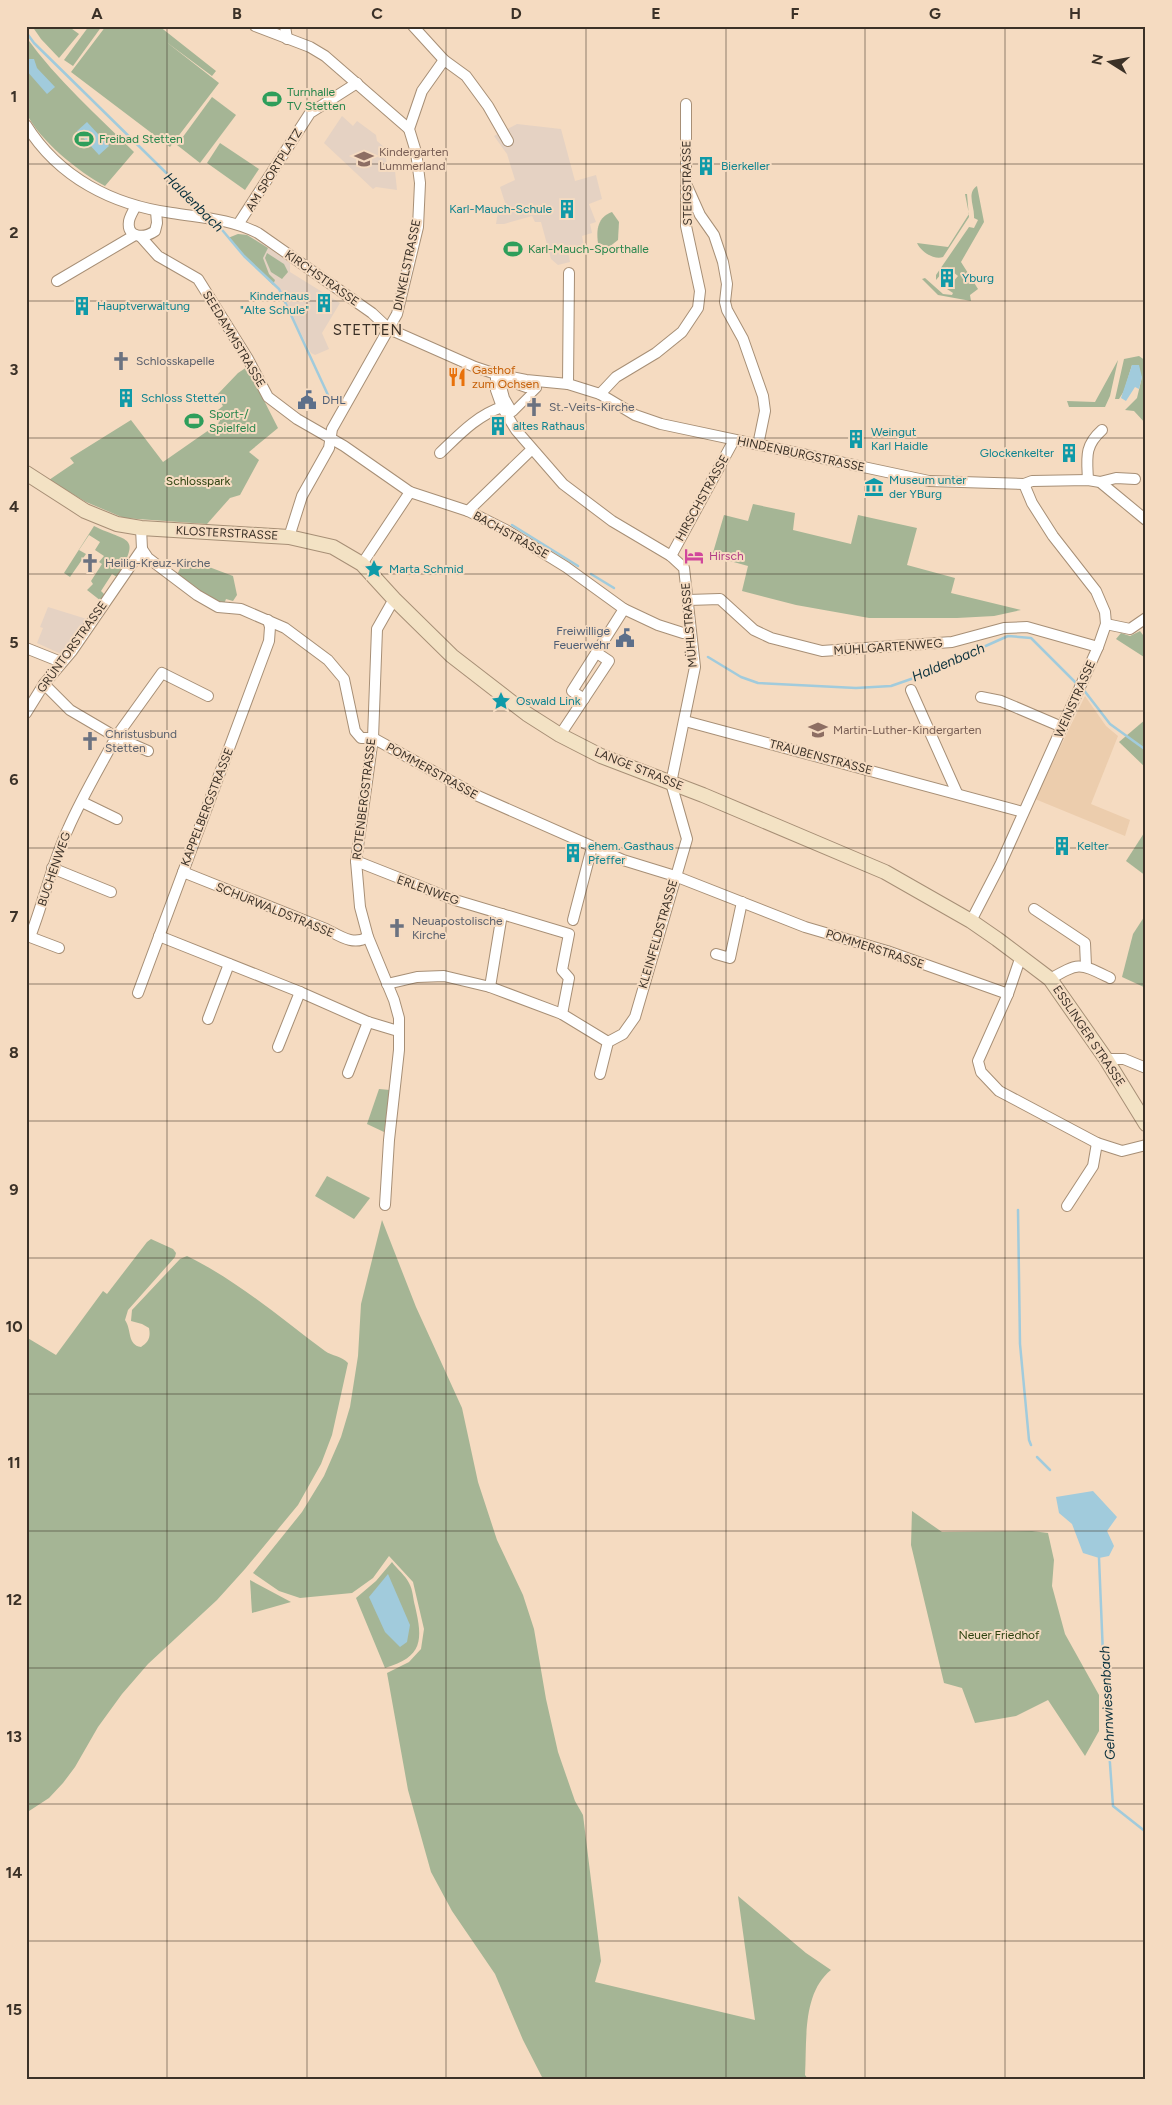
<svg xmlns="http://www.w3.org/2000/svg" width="1172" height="2105" font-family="Figtree,sans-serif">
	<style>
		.built { fill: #eccdad }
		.education { fill: #e5d2c3 }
		.green { fill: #a5b595 }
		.water { fill: #a1cbdc }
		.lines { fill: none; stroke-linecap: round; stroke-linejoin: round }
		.stream { stroke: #a1cbdc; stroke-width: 2.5 }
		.pedestrian-casing { stroke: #a78f76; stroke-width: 10 }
		.minor-casing { stroke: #a78f76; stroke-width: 12 }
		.secondary-casing { stroke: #a78f76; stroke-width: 16 }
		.pedestrian { stroke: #fff; stroke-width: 8 }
		.minor { stroke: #fff; stroke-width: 10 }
		.secondary { stroke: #f3e2c4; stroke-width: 14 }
		.grid { fill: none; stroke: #3b3127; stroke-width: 1; stroke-opacity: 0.55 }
		.labels { text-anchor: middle; stroke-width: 4; stroke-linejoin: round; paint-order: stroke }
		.leisure-label { font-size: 12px; fill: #27864d; stroke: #f5dbc1; text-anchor: start }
		.education-label { font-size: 12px; fill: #785e54; stroke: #f5dbc1; text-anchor: start }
		.culture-label { font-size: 12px; fill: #0d838f; stroke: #f5dbc1; text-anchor: start }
		.street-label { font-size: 12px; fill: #3b3127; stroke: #f5dbc1 }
		.worship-label { font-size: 12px; fill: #5b616d; stroke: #f5dbc1; text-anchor: start }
		.food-label { font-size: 12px; fill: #c56008; stroke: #f5dbc1; text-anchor: start }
		.service-label { font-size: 12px; fill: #4e5e75; stroke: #f5dbc1; text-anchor: start }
		.park-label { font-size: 12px; fill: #2d420f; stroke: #f5dbc1 }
		.hotel-label { font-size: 12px; fill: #b23c85; stroke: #f5dbc1; text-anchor: start }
		.water-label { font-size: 14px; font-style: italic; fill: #0a313d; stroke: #f5dbc1 }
		.quarter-label { font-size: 15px; letter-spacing: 1px; fill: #3b3127; stroke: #f5dbc1 }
		.neatline { fill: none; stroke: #3b3127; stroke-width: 2 }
		.grid-label { font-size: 16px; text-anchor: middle; font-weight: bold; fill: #3b3127 }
	</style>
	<rect width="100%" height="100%" fill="#f5dbc1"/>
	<polygon class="built" points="1085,696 1106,726 1118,736 1091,804 1130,820 1125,836 1035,799"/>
	<g class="education">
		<polygon points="342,116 353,126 357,121 376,135 377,141 384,147 388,171 395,171 397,190 376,187 373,189 324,143"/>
		<polygon points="517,124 561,129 575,181 596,175 602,199 589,204 596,222 590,224 592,233 582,236 584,246 568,250 570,262 558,265 551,259 541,222 535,222 532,216 504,224 496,224 499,205 506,206 500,187 515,180 507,154 494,136"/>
		<polygon points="238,234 247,235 263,244 290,263 290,272 340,303 322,333 329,349 315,355 311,353 279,290 244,257 228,238"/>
		<polygon points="48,607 90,620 71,651 61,654 37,643 43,628 40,627"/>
	</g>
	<g class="green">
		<polygon points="32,26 68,26 79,34 59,58 41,39"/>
		<polygon points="89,26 102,26 73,66 64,60"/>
		<polygon points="106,26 159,26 216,71 212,76 165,41 219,83 170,147 71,72"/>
		<path d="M26,37C57,80 97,115 134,152L105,186C80,173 39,140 27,114C23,106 26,51 26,37Z"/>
		<polygon points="212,97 236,115 200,163 177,145"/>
		<polygon points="220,143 259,169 245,190 207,163"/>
		<path d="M977,186L984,222L961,262L978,289L970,295L971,301L938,295L922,279L925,278L943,294L952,295L953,293L947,289L958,276L947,267L936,280V275L969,227L974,228L978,220L974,218C975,207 966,193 977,186Z"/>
		<path d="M965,194H967L969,217L943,257C934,260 921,252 917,243L948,247L969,214Z"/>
		<path d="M612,212L619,222L618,240L609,247L598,243C596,229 598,217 612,212Z"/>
		<polygon points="238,234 247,235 268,248 263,258 269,274 275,280 273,285 228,238"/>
		<polygon points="267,253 284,264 288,272 282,279 271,272 265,258"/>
		<polygon points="1139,356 1146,361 1146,424 1134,411 1125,410 1137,398 1142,377 1132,365 1124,391 1119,399 1115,399 1124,359"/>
		<polygon points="1118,360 1110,396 1105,407 1069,407 1067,401 1095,402"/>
		<polygon points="247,367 278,428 249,452 259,460 240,495 230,498 207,524 124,518 86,502 49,480 74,463 70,458 131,420 163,462 219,423 213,414 223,406 216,396 238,373"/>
		<polygon points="753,504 795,513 793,530 851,544 858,515 917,528 907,565 955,578 951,593 1021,610 994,616 957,618 869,618 796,605 742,591 748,566 712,556 724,515 748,521"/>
		<path d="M94,526C128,543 142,534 117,577L112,574L101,591L105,595L101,601L87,590L93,584L91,581L102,564L99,562L104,556L95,550L100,542L89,535L79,550L86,554L70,577L64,573Z"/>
		<polygon points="185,558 233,576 237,595 233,601 226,599 224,604 210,598 177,575"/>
		<polygon points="1140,631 1146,639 1146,656 1144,657 1116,639 1121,633 1130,636"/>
		<polygon points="1146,719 1146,768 1119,742"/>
		<polygon points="1146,830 1146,876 1126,861"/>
		<polygon points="1146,914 1146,988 1122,977 1133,934"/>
		<polygon points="379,1089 390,1090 384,1132 367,1124"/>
		<polygon points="327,1176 370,1198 354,1219 315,1196"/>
		<path d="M382,1220L416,1307L462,1408L478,1482L497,1540L523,1595L534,1629L546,1699L558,1752L575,1801L583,1815L601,1961L595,1982L755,2020L738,1896L806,1953L831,1970C802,1993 807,2041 805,2075L808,2079H543L523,2040L495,1974L452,1911L431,1872L408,1790L387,1673L409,1662L421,1649L424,1629L413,1582L389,1556L373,1578L352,1593L300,1598L279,1591L253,1573L302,1512L324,1476L341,1437L350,1407L358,1356L361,1304Z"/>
		<path d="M151,1239L173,1249L176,1253L175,1257L128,1310L125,1320C132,1330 127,1345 141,1347C148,1342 151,1338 149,1328L142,1324L131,1321L132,1310L180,1259L187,1256C238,1281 279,1317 325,1351C332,1356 342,1356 348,1363L332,1435L321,1464L298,1505L245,1569L217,1600L148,1664L122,1694L98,1727L75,1767L63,1783L49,1798L26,1813V1337L56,1355L103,1291L107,1294L147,1242Z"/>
		<polygon points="912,1511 942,1532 1032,1531 1048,1533 1054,1560 1052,1586 1065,1634 1099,1695 1099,1731 1085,1756 1048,1700 1016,1716 975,1723 962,1688 944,1683 911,1545"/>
		<path d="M392,1562C397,1569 406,1576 409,1583C413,1590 413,1599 415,1606C423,1640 423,1657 385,1668L356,1598L376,1581Z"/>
		<polygon points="250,1580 291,1602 252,1613"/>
	</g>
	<g class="water">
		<polygon points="28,59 34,59 37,68 55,87 47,94 26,70"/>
		<polygon points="87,122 109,146 99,155 77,131"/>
		<polygon points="1132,365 1139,365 1142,377 1139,389 1135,387 1126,401 1121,398"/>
		<polygon points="1093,1491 1117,1517 1107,1531 1114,1546 1109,1556 1099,1558 1083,1553 1072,1524 1059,1513 1056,1497"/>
		<polygon points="388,1574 410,1625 407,1642 400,1647 385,1632 369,1597"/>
	</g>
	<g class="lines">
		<g class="stream">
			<polyline points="26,32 34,43 209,215"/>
			<polyline points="218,225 244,256 279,289 328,395"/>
			<polyline points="512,525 578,566"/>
			<polyline points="591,574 614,588"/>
			<polyline points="708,657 741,677 758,683 856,688 891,686 914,678 1008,636 1031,638 1079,686"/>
			<polyline points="1083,689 1110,724 1146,750"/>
			<polyline points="1018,1210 1020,1344 1029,1440 1031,1445"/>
			<polyline points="1037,1457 1050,1470"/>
			<polyline points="1099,1558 1104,1679 1113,1806 1146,1832"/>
		</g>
		<g class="pedestrian-casing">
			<polygon id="pedestrian" points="500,379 526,388 537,388 513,412 505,398"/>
		</g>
		<g class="minor-casing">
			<g id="minor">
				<polyline points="255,26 310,47 325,56 409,129"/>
				<polyline points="285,26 287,39"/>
				<polyline points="413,26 444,60 466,76 488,106 508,141"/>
				<path d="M26,125C59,178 113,205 172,213C203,218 230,219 258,233L372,313L389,329L475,367L496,374L526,380L568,384L600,394L635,415L661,424L929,481L1024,484L1032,481L1088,480L1100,482L1146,520"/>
				<polyline points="687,186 700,215 714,235 723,262 727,284 725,302 727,310 743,339 763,396 765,411 758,445"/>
				<path d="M136,206C133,211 130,216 129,221C126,239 145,238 155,231L157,223L156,211"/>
				<polyline points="239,223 310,113 357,83"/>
				<polyline points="141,237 158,256 198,279 248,359 268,397 297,419 344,446 410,492 468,511 506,530 566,567 624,609 658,625 683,633 690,632"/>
				<polyline points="57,281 135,235"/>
				<polyline points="496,374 496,390 502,407 516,430 563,484 612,521 671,556 684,568 695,667 671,783 687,839 635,1017 623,1034 608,1042 600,1074"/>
				<polyline points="568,384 569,273"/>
				<polyline points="600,394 616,377 656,353 682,332 698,308 700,291 686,226 686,104"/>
				<path d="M440,453C459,435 476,416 502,407"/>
				<path d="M1088,480C1087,458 1084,446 1102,430"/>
				<polyline points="1100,482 1116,478 1135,479"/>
				<polyline points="468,511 529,452"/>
				<polyline points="289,537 302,496 329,448 332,429 397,314 418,227 420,183 416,152 409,129 422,91 444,60"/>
				<polyline points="142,549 148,558 197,595 218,607 241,609 285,628 328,660 344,679 355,731 361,738 373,738 478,796 623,860 675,876 805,927 887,951 1008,994"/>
				<polyline points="671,556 734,440"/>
				<polyline points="362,564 410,492"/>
				<polyline points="688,600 720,599 754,630 771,638 822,651 952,642 1004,628 1027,627 1098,647"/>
				<polyline points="1106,624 1130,629 1146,618"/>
				<polyline points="26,648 61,662"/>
				<polyline points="44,684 70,710 116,737 162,673 208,696"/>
				<polyline points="911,690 957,793"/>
				<polyline points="981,697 1001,701 1062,727"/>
				<polyline points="584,699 572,691 624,609"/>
				<polyline points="26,713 44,684 72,651 142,549 141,528"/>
				<polyline points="685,721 1023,812"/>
				<polyline points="560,735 609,661 597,653"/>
				<polyline points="82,802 117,819"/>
				<polyline points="356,861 455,900 569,934 562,970 569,978 562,1014"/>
				<polyline points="52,868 111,892"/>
				<path d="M183,872L326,929C340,936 353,946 368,937"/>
				<polyline points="1034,909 1085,943 1086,966"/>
				<polyline points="573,920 592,847"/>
				<polyline points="971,921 1001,863 1098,647 1106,624 1105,612 1096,591 1053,536 1032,503 1024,484"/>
				<path d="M26,936L30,937C44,901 52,863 68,829C82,797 100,767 116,737L148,751"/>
				<polyline points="159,936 300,992 368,1022 398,1031"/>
				<polyline points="30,937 59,948"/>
				<polyline points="716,954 730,958 742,902"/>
				<polyline points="1021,956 1008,994 978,1061 981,1072 999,1091 1097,1143 1122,1151 1146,1145"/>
				<path d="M1050,979C1080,962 1079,963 1110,978"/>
				<polyline points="387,984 417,977 444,976 490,987 562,1014 608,1042"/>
				<polyline points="490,987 502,914"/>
				<polyline points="138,993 269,641 270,627 268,620"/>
				<polyline points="208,1019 229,964"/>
				<polyline points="278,1047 300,992"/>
				<polyline points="1106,1059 1124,1059 1146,1068"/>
				<polyline points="348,1073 368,1022"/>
				<polyline points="385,1205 389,1140 399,1050 399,1018 394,1000 368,937 360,907 356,861 373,738 377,629 394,599"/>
				<polyline points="1067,1206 1093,1166 1097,1143"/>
			</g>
		</g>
		<g class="secondary-casing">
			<polyline id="secondary" points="26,473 85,511 117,524 141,528 289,537 333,547 362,564 394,599 452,656 527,714 560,735 601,756 703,795 885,872 971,921 997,939 1050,979 1106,1059 1146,1124"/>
		</g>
		<use href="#pedestrian" class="pedestrian"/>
		<use href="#minor" class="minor"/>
		<use href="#secondary" class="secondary"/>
	</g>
	<path class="grid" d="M167,26V2079M307,26V2079M446,26V2079M586,26V2079M726,26V2079M865,26V2079M1005,26V2079M26,164H1146M26,301H1146M26,438H1146M26,574H1146M26,711H1146M26,848H1146M26,984H1146M26,1121H1146M26,1258H1146M26,1394H1146M26,1531H1146M26,1668H1146M26,1804H1146M26,1941H1146"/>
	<defs>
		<g id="stadium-bare" transform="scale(1.5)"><path d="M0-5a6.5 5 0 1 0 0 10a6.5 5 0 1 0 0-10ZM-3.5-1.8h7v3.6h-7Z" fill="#2e9e5b" stroke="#f5dbc1" stroke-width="2.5" paint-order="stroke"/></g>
		<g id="school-bare" transform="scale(1.5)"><path d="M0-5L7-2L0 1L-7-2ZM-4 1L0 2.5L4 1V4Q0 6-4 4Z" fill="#8d6e63" stroke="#f5dbc1" stroke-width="2.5" paint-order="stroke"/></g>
		<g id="building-bare" transform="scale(1.5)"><path d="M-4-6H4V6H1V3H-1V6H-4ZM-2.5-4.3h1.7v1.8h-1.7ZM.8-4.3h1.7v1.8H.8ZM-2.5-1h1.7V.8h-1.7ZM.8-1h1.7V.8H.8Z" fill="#0f9aa8" stroke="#f5dbc1" stroke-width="2.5" paint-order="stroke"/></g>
		<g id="church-bare" transform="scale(1.5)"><path d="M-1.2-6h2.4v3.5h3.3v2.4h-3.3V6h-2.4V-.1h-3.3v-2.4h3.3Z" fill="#6b7280" stroke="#f5dbc1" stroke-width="2.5" paint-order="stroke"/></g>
		<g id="restaurant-bare" transform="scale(1.5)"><path d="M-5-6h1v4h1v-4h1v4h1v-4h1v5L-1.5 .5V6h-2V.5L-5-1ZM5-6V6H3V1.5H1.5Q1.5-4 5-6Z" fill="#e8710a" stroke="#f5dbc1" stroke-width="2.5" paint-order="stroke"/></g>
		<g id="civic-bare" transform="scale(1.5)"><path d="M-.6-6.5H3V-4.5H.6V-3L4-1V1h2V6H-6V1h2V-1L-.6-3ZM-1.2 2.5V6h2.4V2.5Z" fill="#5c6f8a" stroke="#f5dbc1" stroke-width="2.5" paint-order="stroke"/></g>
		<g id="museum-bare" transform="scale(1.5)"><path d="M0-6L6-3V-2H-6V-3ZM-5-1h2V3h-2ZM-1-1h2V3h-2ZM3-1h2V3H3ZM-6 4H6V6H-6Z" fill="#0f9aa8" stroke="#f5dbc1" stroke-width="2.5" paint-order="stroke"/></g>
		<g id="hotel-bare" transform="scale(1.5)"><path d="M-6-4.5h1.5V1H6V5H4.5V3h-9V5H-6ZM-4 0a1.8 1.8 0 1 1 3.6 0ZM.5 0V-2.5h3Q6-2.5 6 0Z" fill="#d1479c" stroke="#f5dbc1" stroke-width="2.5" paint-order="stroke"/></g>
		<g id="sight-bare" transform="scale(1.5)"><path d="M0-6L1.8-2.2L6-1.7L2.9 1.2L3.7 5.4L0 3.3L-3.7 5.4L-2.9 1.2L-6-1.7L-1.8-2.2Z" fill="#0f9aa8" stroke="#f5dbc1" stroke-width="2.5" paint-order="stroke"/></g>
	</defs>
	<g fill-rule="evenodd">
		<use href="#stadium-bare" x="272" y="99"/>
		<use href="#stadium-bare" x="84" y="139"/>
		<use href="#school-bare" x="364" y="159"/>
		<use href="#building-bare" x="706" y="166"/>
		<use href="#building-bare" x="567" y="209"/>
		<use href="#stadium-bare" x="513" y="249"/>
		<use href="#building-bare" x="947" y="278"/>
		<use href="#building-bare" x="324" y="303"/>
		<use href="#building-bare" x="82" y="306"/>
		<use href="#church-bare" x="121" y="361"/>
		<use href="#restaurant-bare" x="457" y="377"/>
		<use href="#building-bare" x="126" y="398"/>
		<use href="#civic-bare" x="307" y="400"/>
		<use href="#church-bare" x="534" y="407"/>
		<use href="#stadium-bare" x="194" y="421"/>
		<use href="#building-bare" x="498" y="426"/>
		<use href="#building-bare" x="856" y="439"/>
		<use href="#building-bare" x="1069" y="453"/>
		<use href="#museum-bare" x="874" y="487"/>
		<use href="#hotel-bare" x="694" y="556"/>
		<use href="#church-bare" x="90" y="563"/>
		<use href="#sight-bare" x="374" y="569"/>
		<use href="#civic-bare" x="625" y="638"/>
		<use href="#sight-bare" x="501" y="701"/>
		<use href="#school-bare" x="818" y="730"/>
		<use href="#church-bare" x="90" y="741"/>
		<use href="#building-bare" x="1062" y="846"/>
		<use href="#building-bare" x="573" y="853"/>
		<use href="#church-bare" x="397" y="928"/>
	</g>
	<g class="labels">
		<g class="leisure-label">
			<text x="287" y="96">Turnhalle<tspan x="287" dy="14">TV Stetten</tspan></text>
			<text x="99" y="143">Freibad Stetten</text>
			<text x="528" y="253">Karl-Mauch-Sporthalle</text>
			<text x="209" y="418">Sport-/<tspan x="209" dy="14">Spielfeld</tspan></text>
		</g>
		<g class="education-label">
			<text x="379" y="156">Kindergarten<tspan x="379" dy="14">Lummerland</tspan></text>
			<text x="833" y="734">Martin-Luther-Kindergarten</text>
		</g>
		<g class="culture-label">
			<text x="721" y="170">Bierkeller</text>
			<text x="552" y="213" text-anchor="end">Karl-Mauch-Schule</text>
			<text x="962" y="282">Yburg</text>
			<text x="309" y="300" text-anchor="end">Kinderhaus<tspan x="309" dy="14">"Alte Schule"</tspan></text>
			<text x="97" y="310">Hauptverwaltung</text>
			<text x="141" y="402">Schloss Stetten</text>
			<text x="513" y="430">altes Rathaus</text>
			<text x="871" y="436">Weingut<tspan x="871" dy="14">Karl Haidle</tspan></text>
			<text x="1054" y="457" text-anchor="end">Glockenkelter</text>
			<text x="889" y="484">Museum unter<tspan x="889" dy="14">der YBurg</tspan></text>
			<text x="389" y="573">Marta Schmid</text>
			<text x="516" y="705">Oswald Link</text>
			<text x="588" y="850">ehem. Gasthaus<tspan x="588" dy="14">Pfeffer</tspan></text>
			<text x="1077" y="850">Kelter</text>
		</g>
		<g class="street-label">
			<text transform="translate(274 170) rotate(-58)" y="4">AM SPORTPLATZ</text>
			<text transform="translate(687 183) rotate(-91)" y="4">STEIGSTRASSE</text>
			<text transform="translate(407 265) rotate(-78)" y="4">DINKELSTRASSE</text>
			<text transform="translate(322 278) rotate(35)" y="4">KIRCHSTRASSE</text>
			<text transform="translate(234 339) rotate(59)" y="4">SEEDAMMSTRASSE</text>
			<text transform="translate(801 454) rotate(12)" y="4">HINDENBURGSTRASSE</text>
			<text transform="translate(702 498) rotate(-61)" y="4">HIRSCHSTRASSE</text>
			<text transform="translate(227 533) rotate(3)" y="4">KLOSTERSTRASSE</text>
			<text transform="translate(511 535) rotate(29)" y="4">BACHSTRASSE</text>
			<text transform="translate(689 625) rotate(-95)" y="4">MÜHLSTRASSE</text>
			<text transform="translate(72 647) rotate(-54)" y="4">GRÜNTORSTRASSE</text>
			<text transform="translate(888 647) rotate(-4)" y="4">MÜHLGARTENWEG</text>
			<text transform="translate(1075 699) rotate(-66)" y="4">WEINSTRASSE</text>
			<text transform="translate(821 757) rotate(15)" y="4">TRAUBENSTRASSE</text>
			<text transform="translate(639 769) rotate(22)" y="4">LANGE STRASSE</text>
			<text transform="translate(432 771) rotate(29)" y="4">POMMERSTRASSE</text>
			<text transform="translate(364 799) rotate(-83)" y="4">ROTENBERGSTRASSE</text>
			<text transform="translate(207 807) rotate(-69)" y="4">KAPPELBERGSTRASSE</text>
			<text transform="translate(54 869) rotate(-71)" y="4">BUCHENWEG</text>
			<text transform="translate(428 890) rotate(20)" y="4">ERLENWEG</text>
			<text transform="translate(275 910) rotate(22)" y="4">SCHURWALDSTRASSE</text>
			<text transform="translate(658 934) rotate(-74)" y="4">KLEINFELDSTRASSE</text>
			<text transform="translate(875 949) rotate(18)" y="4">POMMERSTRASSE</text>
			<text transform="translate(1089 1036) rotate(56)" y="4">ESSLINGER STRASSE</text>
		</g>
		<g class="worship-label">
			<text x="136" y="365">Schlosskapelle</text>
			<text x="549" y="411">St.-Veits-Kirche</text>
			<text x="105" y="567">Heilig-Kreuz-Kirche</text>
			<text x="105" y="738">Christusbund<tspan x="105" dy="14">Stetten</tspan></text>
			<text x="412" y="925">Neuapostolische<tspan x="412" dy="14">Kirche</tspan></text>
		</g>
		<g class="food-label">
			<text x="472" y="374">Gasthof<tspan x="472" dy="14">zum Ochsen</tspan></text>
		</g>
		<g class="service-label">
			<text x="322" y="404">DHL</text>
			<text x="610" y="635" text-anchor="end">Freiwillige<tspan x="610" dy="14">Feuerwehr</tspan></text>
		</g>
		<g class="park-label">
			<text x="198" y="485">Schlosspark</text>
			<text x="999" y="1639">Neuer Friedhof</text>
		</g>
		<g class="hotel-label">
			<text x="709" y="560">Hirsch</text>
		</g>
		<g class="water-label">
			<text transform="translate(194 202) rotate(45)" y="5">Haldenbach</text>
			<text transform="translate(948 662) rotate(-23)" y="5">Haldenbach</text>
			<text transform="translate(1107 1703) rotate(-93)" y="5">Gehrnwiesenbach</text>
		</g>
		<g class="quarter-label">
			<text x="368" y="335">STETTEN</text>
		</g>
	</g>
	<rect width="1172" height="2105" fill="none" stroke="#f5dbc1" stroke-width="55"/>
	<g transform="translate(1110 62) rotate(281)" stroke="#f5dbc1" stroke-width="4" paint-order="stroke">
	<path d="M0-4L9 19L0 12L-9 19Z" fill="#3b3127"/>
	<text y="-8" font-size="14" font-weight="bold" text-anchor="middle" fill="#3b3127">N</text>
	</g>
	<rect x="28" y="28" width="1116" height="2050" class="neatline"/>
	<g class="grid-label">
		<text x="97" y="19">A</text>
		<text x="237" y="19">B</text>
		<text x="377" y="19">C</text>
		<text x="516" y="19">D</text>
		<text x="656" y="19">E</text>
		<text x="795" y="19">F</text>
		<text x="935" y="19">G</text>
		<text x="1075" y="19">H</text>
		<text x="14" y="102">1</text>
		<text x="14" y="238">2</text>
		<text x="14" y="375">3</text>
		<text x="14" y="512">4</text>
		<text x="14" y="648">5</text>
		<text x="14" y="785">6</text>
		<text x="14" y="922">7</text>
		<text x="14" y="1058">8</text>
		<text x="14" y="1195">9</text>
		<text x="14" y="1332">10</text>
		<text x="14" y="1468">11</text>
		<text x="14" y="1605">12</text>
		<text x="14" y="1742">13</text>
		<text x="14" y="1878">14</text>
		<text x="14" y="2015">15</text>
	</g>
</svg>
